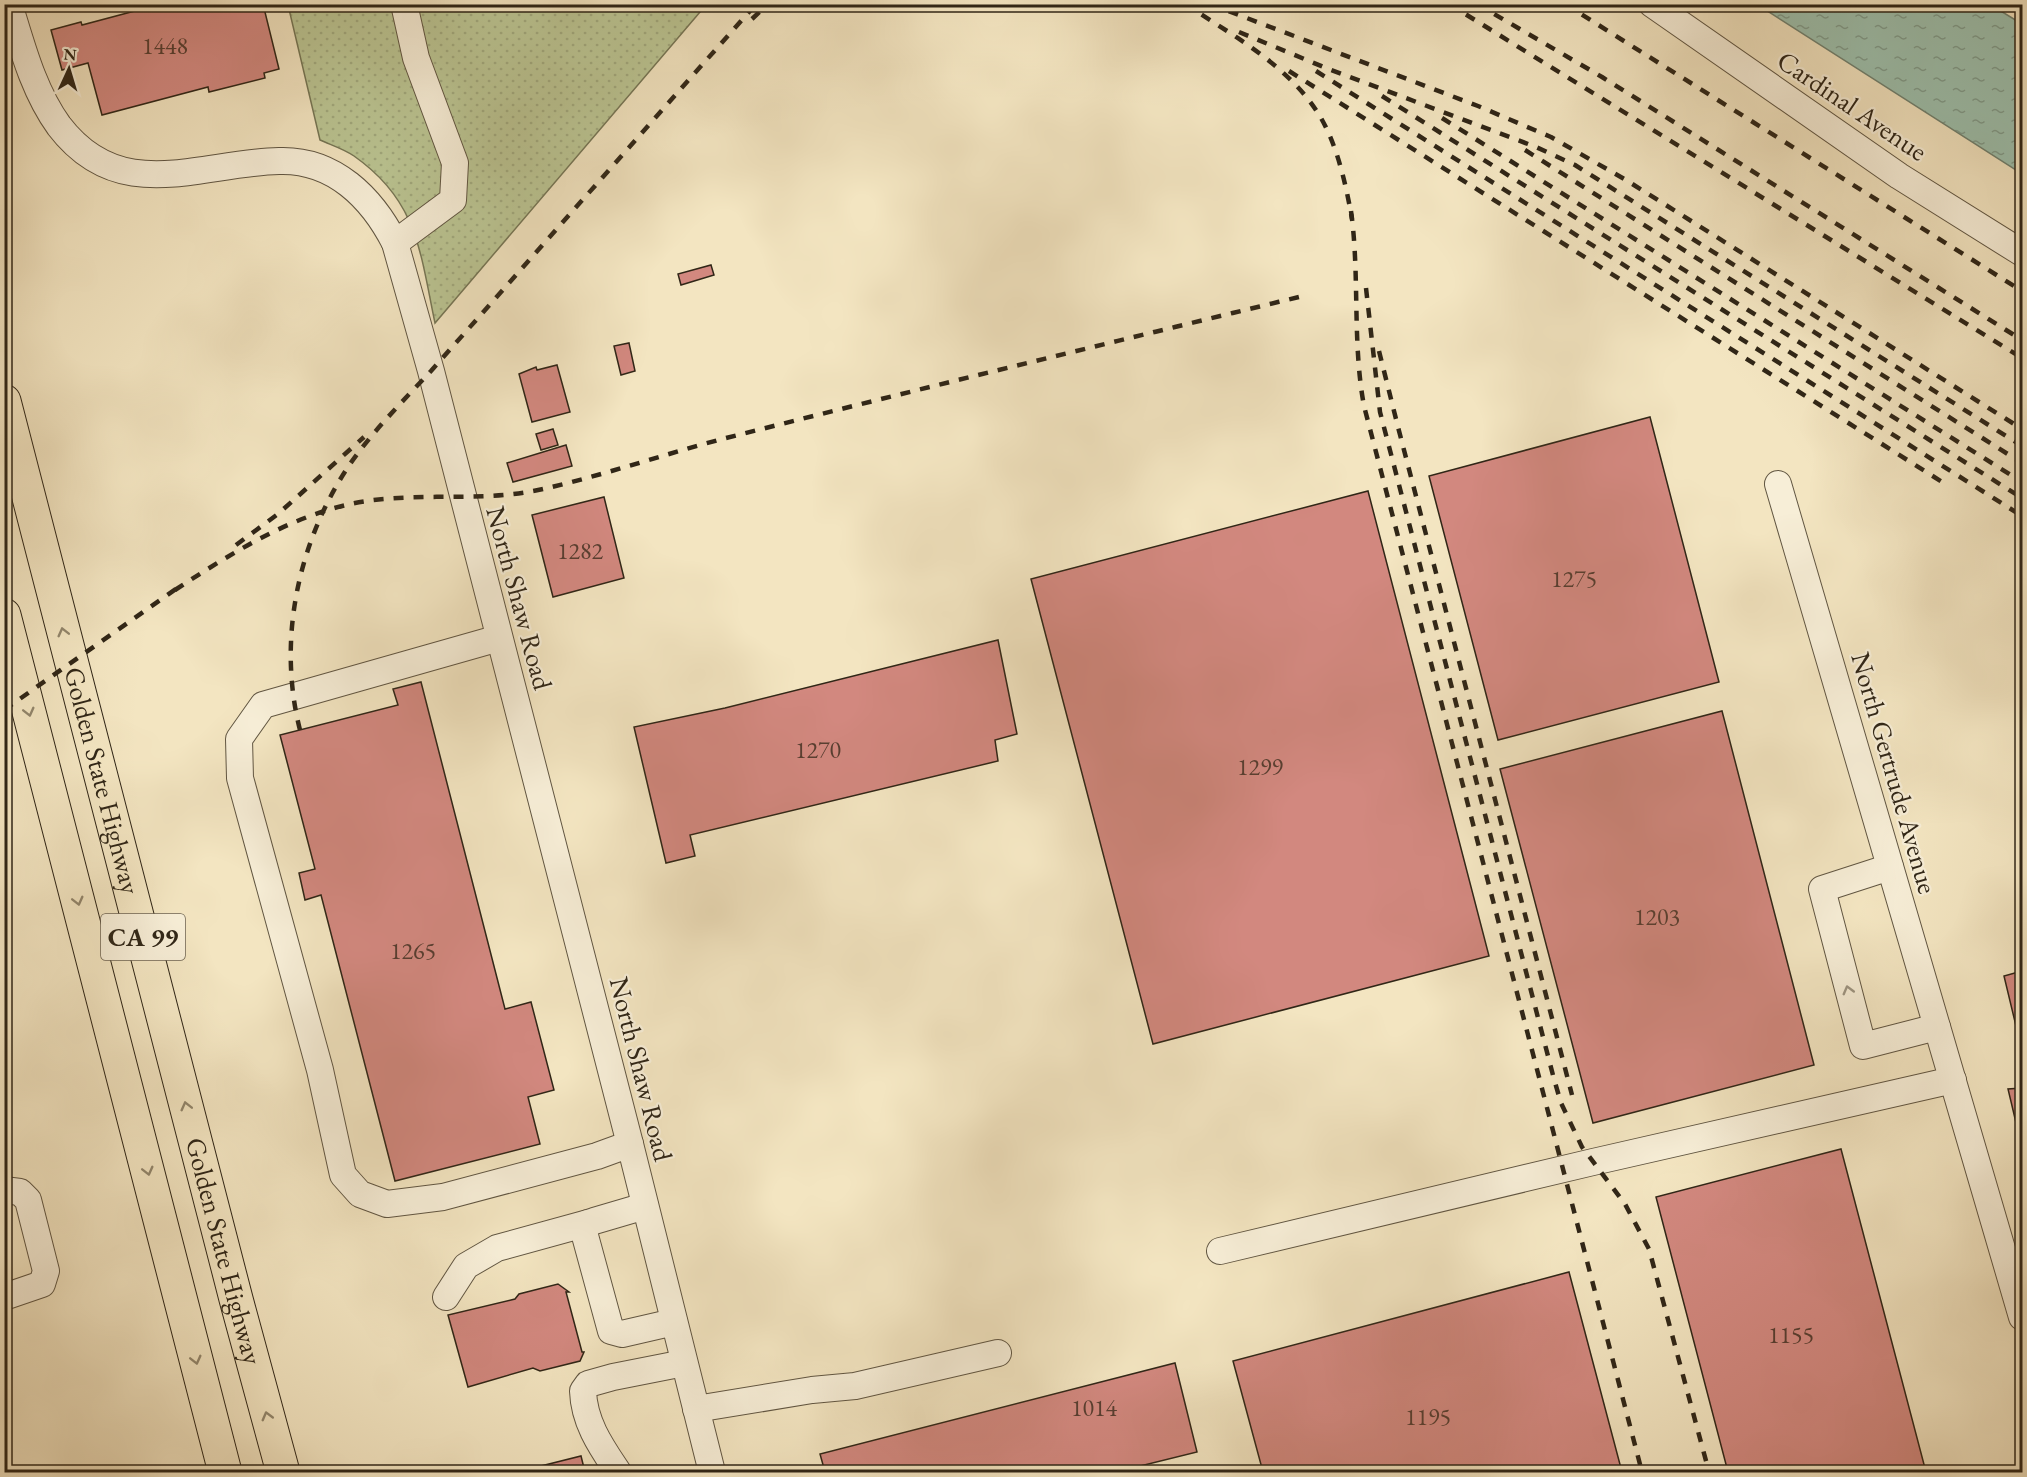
<svg xmlns="http://www.w3.org/2000/svg" width="2027" height="1477" font-family="'EB Garamond',serif">
	<style>
		.grass { fill: url(#grass-dots); stroke: #767655; stroke-width: 1.5 }
		.water { fill: url(#water-ripples); stroke: #718271; stroke-width: 1.5 }
		.building { fill: #d2887f; stroke: #302617; stroke-width: 1.5 }
		.lines { fill: none; stroke-linecap: round; stroke-linejoin: round }
		.minor-casing { stroke: #615642; stroke-width: 28 }
		.highway-casing { stroke: #302617; stroke-width: 35 }
		.minor { stroke: #f7eed7; stroke-width: 26 }
		.highway { stroke: #f3e5c1; stroke-width: 33 }
		.rail { stroke: #302617; stroke-width: 4.5; stroke-dasharray: 10 10; stroke-linecap: butt }
		.oneway { stroke: #92866c }
		.oneway2 { stroke: #9d9481 }
		.labels { text-anchor: middle; stroke-width: 4.5; stroke-linejoin: round; paint-order: stroke }
		.number-label { font-size: 24px; fill: #583e31 }
		.shield { fill: #f7eed7; stroke: #6c6251; stroke-width: 1.5 }
		.shield-label { font-size: 26px; font-weight: bold; fill: #302617 }
		.street-label { font-size: 27px; fill: #302617; stroke: #f7eed7 }
	</style>
	<defs>
		<pattern id="grass-dots" width="8" height="8" patternUnits="userSpaceOnUse" patternTransform="scale(1.5)"><rect width="8" height="8" fill="#bbc593"/><path d="M2 2h.1M6 6h.1" fill="none" stroke="#a1a97e" stroke-width="1.8" stroke-linecap="round"/></pattern>
		<pattern id="water-ripples" width="26" height="14" patternUnits="userSpaceOnUse" patternTransform="scale(1.5)"><rect width="26" height="14" fill="#9dc0ad"/><path d="M2 4q2-2 4 0t4 0M15 11q2-2 4 0t4 0" fill="none" stroke="#809c8c"/></pattern>
	</defs>
	<rect width="100%" height="100%" fill="#f3e5c1"/>
	<filter id="stains"><feTurbulence type="fractalNoise" baseFrequency=".00333" numOctaves="4"/><feColorMatrix values="0 0 0 0 .2 0 0 0 0 .09 0 0 0 0 .02 0 0 0 .5 -.17"/></filter>
	<radialGradient id="worn" r=".72"><stop offset=".6" stop-color="#630" stop-opacity="0"/><stop offset="1" stop-color="#630" stop-opacity=".3"/></radialGradient>
	<path class="grass" d="M288,5H706L435,323C420,252 418,201 354,156C344,149 331,145 320,140Z"/>
	<polygon class="water" points="1758,5 1991,5 2022,24 2022,174"/>
	<g class="building">
		<polygon points="161,4 263,4 279,69 264,73 265,78 209,92 208,87 102,115 88,63 62,70 51,30 81,22 82,25"/>
		<polygon points="711,265 714,275 681,285 678,274"/>
		<polygon points="629,343 635,371 621,375 614,346"/>
		<polygon points="557,365 570,412 532,422 519,374 536,367 537,370"/>
		<polygon points="1650,417 1719,682 1498,740 1429,476"/>
		<polygon points="553,429 558,445 541,450 536,434"/>
		<polygon points="566,445 572,466 513,482 507,463"/>
		<polygon points="1368,491 1489,956 1153,1044 1031,579"/>
		<polygon points="604,497 624,578 553,597 532,515"/>
		<polygon points="998,640 1017,734 995,740 998,761 690,835 695,856 666,863 634,727 725,708"/>
		<polygon points="421,682 505,1009 531,1002 554,1090 528,1097 540,1144 395,1181 321,895 305,900 299,873 315,869 280,735 398,705 393,689"/>
		<polygon points="1722,711 1814,1065 1593,1123 1500,769"/>
		<polygon points="2022,971 2022,1051 2004,976"/>
		<polygon points="2022,1088 2022,1148 2008,1089"/>
		<polygon points="1841,1149 1926,1472 1728,1472 1656,1197"/>
		<polygon points="1569,1272 1622,1472 1263,1472 1233,1361"/>
		<polygon points="558,1284 569,1292 566,1292 582,1352 584,1352 580,1361 540,1371 533,1368 468,1387 448,1315 515,1299 519,1294"/>
		<polygon points="1175,1363 1197,1452 1116,1472 825,1472 820,1454"/>
		<polygon points="581,1456 585,1472 517,1472"/>
	</g>
	<g class="lines">
		<g class="minor-casing">
			<g id="minor">
				<path d="M9,4C22,46 33,90 59,126C120,206 198,163 279,161C334,159 372,198 395,243L431,371L630,1144L712,1472"/>
				<polyline points="1652,4 1899,176 2022,253"/>
				<polyline points="395,243 453,200 455,163 416,58 404,4"/>
				<polyline points="1778,484 2022,1317"/>
				<polyline points="499,638 263,705 239,739 240,778 320,1070 343,1175 360,1194 387,1204 443,1197 597,1156 630,1144"/>
				<polyline points="1890,867 1822,889 1863,1046 1937,1027"/>
				<polyline points="4,1190 20,1192 28,1200 46,1271 42,1284 4,1297"/>
				<polyline points="645,1206 594,1221 588,1223 584,1232 611,1331 622,1334 674,1322"/>
				<polyline points="1220,1251 1593,1162 1953,1080"/>
				<polyline points="446,1297 466,1266 497,1248 588,1223"/>
				<polyline points="696,1409 812,1390 855,1386 998,1353"/>
				<path d="M618,1472C602,1448 584,1423 583,1391L588,1384L613,1377L684,1363"/>
			</g>
		</g>
		<g class="highway-casing">
			<g id="highway">
				<path id="s1" d="M4,401L236,1299L283,1472"/>
				<polyline points="4,615 225,1472"/>
			</g>
		</g>
		<use href="#minor" class="minor"/>
		<use href="#highway" class="highway"/>
		<g class="rail">
			<path d="M1185,4C1234,36 1291,67 1321,118C1338,148 1346,185 1352,219"/>
			<polyline points="1210,4 1478,106 1551,137 1626,180 2022,429"/>
			<polyline points="1449,4 2022,358"/>
			<polyline points="1477,4 1602,77 2022,340"/>
			<polyline points="1565,4 2022,291"/>
			<polyline points="752,19 768,4"/>
			<polyline points="1239,32 1326,68 1536,147 1575,165 2022,446"/>
			<polyline points="1289,71 1947,485"/>
			<polyline points="1316,71 2022,516"/>
			<polyline points="1382,96 2022,498"/>
			<polyline points="1442,118 2022,482"/>
			<polyline points="1525,150 2022,463"/>
			<path d="M1351,211C1360,276 1352,341 1364,406L1642,1472"/>
			<polyline points="1366,288 1380,412 1554,1079 1561,1103 1582,1147 1625,1204 1649,1249 1709,1472"/>
			<polyline points="1379,351 1398,427 1572,1095"/>
			<polyline points="236,545 278,514 364,437"/>
			<path d="M175,590C238,549 307,505 384,499C437,494 491,501 543,489C609,474 673,451 738,435C927,387 1117,341 1307,295"/>
			<polyline points="4,710 180,586"/>
			<path d="M300,730C277,640 298,541 350,464C373,431 403,401 431,371L756,4"/>
		</g>
	</g>
	<defs><path id="oneway-chevron" d="M-2-3.5L2.5 0L-2 3.5" fill="none" stroke-width="1.6" stroke-linecap="round" stroke-linejoin="round" transform="scale(1.5)"/></defs>
	<g class="oneway">
		<use href="#oneway-chevron" transform="translate(63 632) rotate(-104)"/>
		<use href="#oneway-chevron" transform="translate(29 712) rotate(76)"/>
		<use href="#oneway-chevron" transform="translate(78 901) rotate(76)"/>
		<use href="#oneway-chevron" transform="translate(186 1106) rotate(-104)"/>
		<use href="#oneway-chevron" transform="translate(148 1171) rotate(76)"/>
		<use href="#oneway-chevron" transform="translate(196 1360) rotate(76)"/>
		<use href="#oneway-chevron" transform="translate(267 1416) rotate(-105)"/>
	</g>
	<use class="oneway2" href="#oneway-chevron" transform="translate(1848 990) rotate(-105)"/>
	<g class="labels">
		<g class="number-label">
			<text x="165" y="54">1448</text>
			<text x="580" y="559">1282</text>
			<text x="1574" y="587">1275</text>
			<text x="818" y="758">1270</text>
			<text x="1260" y="775">1299</text>
			<text x="1657" y="925">1203</text>
			<text x="413" y="959">1265</text>
			<text x="1791" y="1343">1155</text>
			<text x="1094" y="1416">1014</text>
			<text x="1428" y="1425">1195</text>
		</g>
		<rect class="shield" x="101" y="914" width="84" height="46" rx="4.5"/>
		<g class="shield-label">
			<text x="143" y="946">CA 99</text>
		</g>
		<g class="street-label">
			<text transform="translate(1852 106) rotate(34)" y="9">Cardinal Avenue</text>
			<text transform="translate(519 598) rotate(75)" y="9">North Shaw Road</text>
			<text transform="translate(1894 773) rotate(74)" y="9">North Gertrude Avenue</text>
			<text dy="9" stroke="none"><textPath href="#s1" startOffset="392">Golden State Highway</textPath></text>
			<text transform="translate(641 1069) rotate(76)" y="9">North Shaw Road</text>
			<text dy="9" stroke="none"><textPath href="#s1" startOffset="878">Golden State Highway</textPath></text>
		</g>
	</g>
	<rect width="2027" height="1477" fill="none" stroke="#f3e5c1" stroke-width="24"/>
	<rect x="6" y="6" width="2015" height="1465" fill="none" stroke="#302617" stroke-width="3"/>
	<rect x="12" y="12" width="2003" height="1453" fill="none" stroke="#302617" stroke-width="1.5"/>
	<g transform="translate(69 69) rotate(4)" stroke="#f7eed7" stroke-width="4.5" paint-order="stroke">
	<path d="M0-4.5L10 22L0 15L-10 22Z" fill="#302617"/>
	<text y="-9" font-size="16" font-weight="bold" text-anchor="middle" fill="#302617">N</text>
	</g>
	<rect width="100%" height="100%" filter="url(#stains)"/>
	<rect width="100%" height="100%" fill="url(#worn)"/>
</svg>
